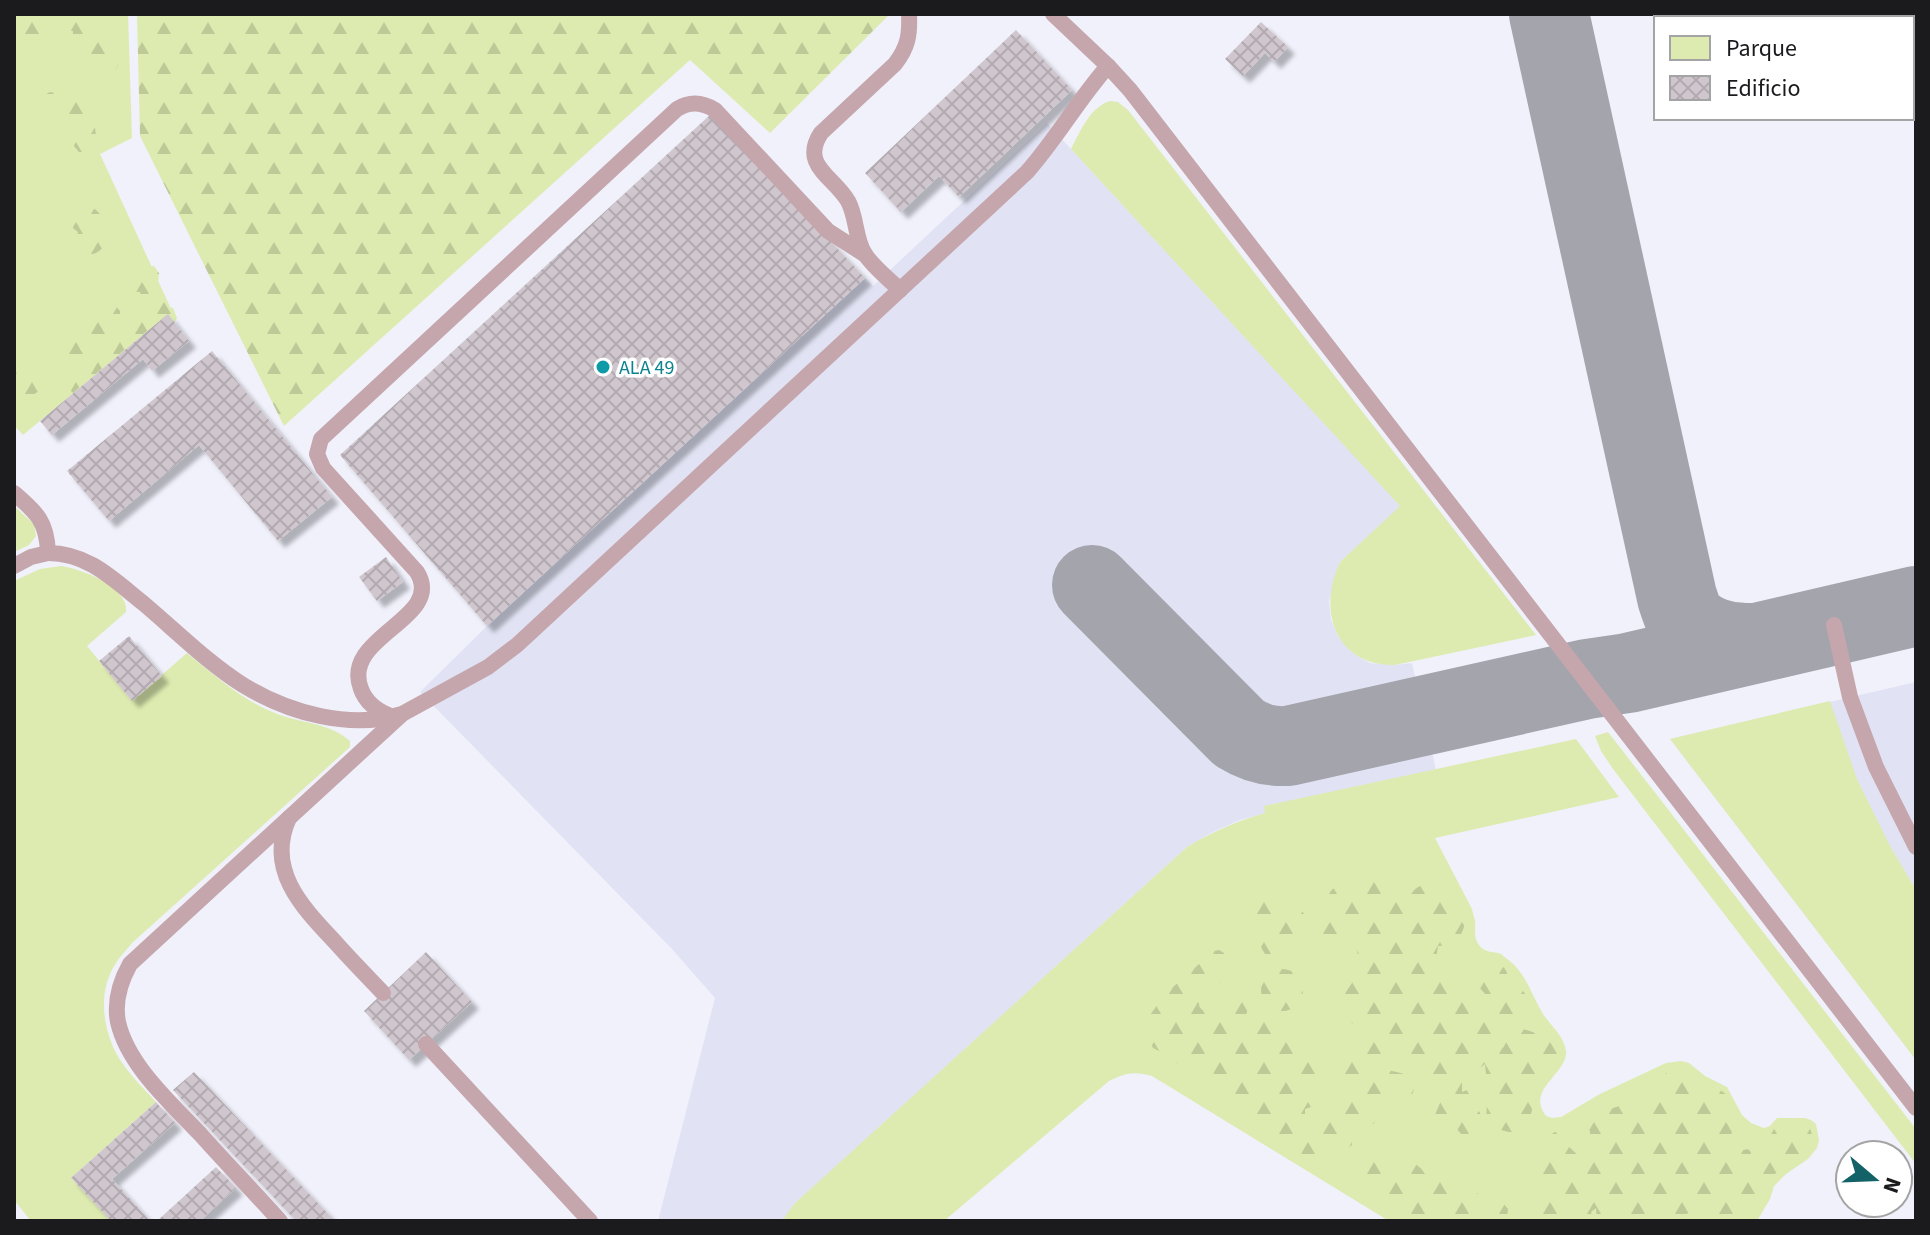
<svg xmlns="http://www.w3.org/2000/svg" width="1930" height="1235" font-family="'Source Sans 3',sans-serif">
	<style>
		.built { fill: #e1e3f4 }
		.green { fill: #ddebb0 }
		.forest { fill: url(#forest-firs) }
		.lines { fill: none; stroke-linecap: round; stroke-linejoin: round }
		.taxiway { stroke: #a4a4ac; stroke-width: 80 }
		.building { fill: url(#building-cross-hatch); filter: url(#shadow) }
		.service { stroke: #c5a6ac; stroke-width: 16 }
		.culture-dot { fill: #0f9aa8; stroke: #fff; stroke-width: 3 }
		.labels { text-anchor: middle; stroke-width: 7; stroke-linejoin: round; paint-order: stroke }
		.culture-label { font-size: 20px; fill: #0d838f; stroke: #fff; text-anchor: start }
	</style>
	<defs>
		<pattern id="forest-firs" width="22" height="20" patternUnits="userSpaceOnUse" patternTransform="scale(2)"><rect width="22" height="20" fill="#ddebb0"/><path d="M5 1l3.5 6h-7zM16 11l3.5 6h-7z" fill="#bdc997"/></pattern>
		<pattern id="building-cross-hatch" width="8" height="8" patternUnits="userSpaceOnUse" patternTransform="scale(2)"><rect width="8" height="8" fill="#d0c7ce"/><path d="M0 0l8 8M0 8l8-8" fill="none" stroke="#b2aab0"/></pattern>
		<filter id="shadow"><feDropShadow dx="7" dy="7" stdDeviation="2" flood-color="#0004"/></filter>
	</defs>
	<rect width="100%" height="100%" fill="#f0f1fb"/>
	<g class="built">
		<polygon points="1047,123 1401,506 1340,562 1329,601 1330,611 1331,620 1338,636 1351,651 1359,657 1370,663 1395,665 1412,663 1436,770 1265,806 1266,813 1240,820 1213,832 1187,847 795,1204 782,1221 658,1221 715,998 671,948 420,692 487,626 865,278 873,286"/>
		<polygon points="1916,682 1916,1060 1670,739"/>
	</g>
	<g class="green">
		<polygon points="14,14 128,14 132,138 100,154 172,311 23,435 14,425"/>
		<path d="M1110,101L1118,102L1128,110L1536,635L1395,665C1335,666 1317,610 1340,562L1400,506L1071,149C1080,132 1090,107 1110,101Z"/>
		<polygon points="14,506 34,524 36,536 29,545 14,552"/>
		<path d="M61,566C82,569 129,587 126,612L87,646L132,701L187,653C214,675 243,701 275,713C301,724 329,722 350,741V747L132,943C127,950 120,956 116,963C98,990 102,1025 116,1053C126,1071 142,1087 156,1102L71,1178L111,1221H31L14,1200V581L40,569Z"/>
		<polygon points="1830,701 1857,779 1890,846 1916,890 1916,1060 1670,739"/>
		<polygon points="1608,732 1916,1129 1916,1164 1613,769 1601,751 1595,736"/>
		<path d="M1576,739L1619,797L1435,838L1472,909C1472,910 1475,920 1475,921C1476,930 1473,936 1479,945C1484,953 1493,951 1501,954C1502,955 1510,961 1511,962C1527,976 1532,996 1543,1014C1551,1026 1564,1036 1566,1051C1568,1074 1525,1089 1546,1116L1552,1118L1561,1117L1600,1094L1666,1063L1681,1061L1689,1063L1705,1076L1727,1087L1742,1115L1751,1123L1764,1128L1770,1126L1777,1118H1805L1811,1120L1816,1124L1819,1140L1817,1148L1808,1159L1786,1174L1774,1186L1770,1199L1757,1221H1389L1152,1076C1135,1071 1125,1073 1109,1081L944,1221H782L794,1204L1187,847C1212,832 1237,821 1265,813L1264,806Z"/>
	</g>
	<g class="forest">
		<path d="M14,14H105C106,31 104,44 120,53C119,59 120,67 114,71C105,76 79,65 75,56C71,48 73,39 73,31L58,29C46,42 31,44 14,48Z"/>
		<polygon points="137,14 887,14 889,15 770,133 690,60 284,426 140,136"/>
		<path d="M73,86C89,97 112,155 79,152L73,145L70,126L64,125L46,100L47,93L52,92L59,98C65,97 66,94 68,88Z"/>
		<path d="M79,204C90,205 96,208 102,217L99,228C124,254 63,270 78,232C64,222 67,213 79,204Z"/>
		<path d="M154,266L159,273L158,284L169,307L173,308L177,318L174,323L167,314L73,393L69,389L72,378L81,368L75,365L73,358L59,363L53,360C51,347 57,342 66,335C78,337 80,340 80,350H83L92,344L106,341V338L89,333C83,322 91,308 102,303L114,304L120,311V319L115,329H122L129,322L135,321L137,305L142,298L140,292C130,290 130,293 126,301L123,303L114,299C112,278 135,268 154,266Z"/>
		<path d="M22,357L42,362L45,366V372L40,381L41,389C34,396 23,399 14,394V361Z"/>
		<path d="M1359,880L1397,885L1402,895L1404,907C1408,901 1411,891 1418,887C1426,883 1435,884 1443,888C1467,900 1473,925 1453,945L1438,946L1436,960L1425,967V972L1428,975H1449L1463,979L1466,985V995C1486,1001 1501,1028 1503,1048C1511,1034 1516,1024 1535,1033L1538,1038L1549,1039L1556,1043C1561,1061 1557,1057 1548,1069C1542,1079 1546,1081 1532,1081C1525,1090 1531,1091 1534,1099C1533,1107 1531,1118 1526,1124C1516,1139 1495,1130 1486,1119L1488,1093L1485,1064C1478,1071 1469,1072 1460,1068L1457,1063L1455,1075L1462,1083V1092L1467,1090L1476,1095L1477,1100L1475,1104L1481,1115L1475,1137L1467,1139C1453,1128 1458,1124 1438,1125L1435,1122V1115L1442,1098H1433L1430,1095L1431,1084L1422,1082L1413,1069L1387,1057L1382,1067L1384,1069L1413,1076C1416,1087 1414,1101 1400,1101C1393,1101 1387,1097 1380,1097C1385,1108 1381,1124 1367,1126L1364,1136L1350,1139L1352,1142V1145L1345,1150L1327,1146L1326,1153C1312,1162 1294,1152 1282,1141V1137L1277,1134L1263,1136L1246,1122L1240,1120L1215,1074L1205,1071L1192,1074L1185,1071L1169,1056L1153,1048L1151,1044L1148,1018L1165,994L1214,951L1219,950L1224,953C1232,993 1205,982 1199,1006L1202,1010L1210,1009L1229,993L1236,994L1250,1003L1245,1018C1250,1023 1254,1026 1261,1023L1263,1017L1267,1015L1273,1016L1306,1041L1312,1035L1318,1036C1322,1041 1322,1045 1320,1051L1310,1057C1319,1061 1326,1074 1326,1085L1320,1090H1312L1318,1100L1314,1106L1305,1109V1120L1316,1122L1323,1104L1332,1103L1338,1096C1337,1076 1330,1064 1353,1055C1351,1044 1363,1040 1370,1033L1368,1026C1336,1025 1333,1006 1352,983C1348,972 1348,963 1358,955L1355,944L1358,935L1351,934C1339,953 1324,964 1311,938H1307L1300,949L1279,962C1275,960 1271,959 1267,956C1255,943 1250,911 1263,898H1274L1282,905L1285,917L1287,919H1291L1294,911H1302L1310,922C1329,921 1321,898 1334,888C1341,882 1350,881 1359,880Z"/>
		<path d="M1492,963C1505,964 1509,972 1508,984H1514C1555,1007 1483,1039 1490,996L1486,995L1478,986C1477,975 1480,964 1492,963Z"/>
		<circle cx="1282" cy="990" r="21"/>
		<path d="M1679,1067C1692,1069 1702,1081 1709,1091H1714L1719,1089L1727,1095C1727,1110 1740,1121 1730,1136L1724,1135L1721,1152L1725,1156L1735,1158L1738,1156L1739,1151L1748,1149L1751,1152L1750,1161L1745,1163L1749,1171L1754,1170L1756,1165L1764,1159L1766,1152L1764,1148L1776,1125L1780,1121H1784L1788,1134C1794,1129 1800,1125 1809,1125C1811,1131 1814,1139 1812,1145C1806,1159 1781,1175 1767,1175L1765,1177L1768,1192L1763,1204L1753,1208L1745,1207V1221H1711C1709,1214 1708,1211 1712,1204H1717L1719,1198L1714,1194L1704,1195L1701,1199H1690L1687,1205L1691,1210L1690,1213L1685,1214L1683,1219L1687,1221H1597L1596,1208L1591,1212L1593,1221H1539L1531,1217C1524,1201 1535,1204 1539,1192L1537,1189L1541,1171L1544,1168L1538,1159V1148C1547,1138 1555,1127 1569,1130L1572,1134L1569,1147L1579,1156L1580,1143L1584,1135H1590V1131L1585,1128V1116L1589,1112C1602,1110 1621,1109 1629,1099L1647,1100L1654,1105L1661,1086L1662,1077L1672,1068Z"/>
		<path d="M1394,1156C1408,1158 1421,1165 1428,1178L1432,1171C1448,1168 1454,1180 1466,1187L1465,1192L1471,1191L1478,1193L1479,1200L1498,1197L1508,1209L1507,1218L1512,1221H1418L1408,1217L1394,1201L1385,1203L1360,1184L1348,1181L1344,1178L1341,1171C1343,1166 1343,1164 1348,1161C1350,1159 1388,1156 1394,1156Z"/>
	</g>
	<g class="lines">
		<g class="taxiway">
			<path d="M1549,14L1677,597C1679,603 1681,610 1684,616C1698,637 1728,644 1751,643"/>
			<path d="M1092,585L1239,733C1255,743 1269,747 1288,746L1587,679L1628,673L1916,606"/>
		</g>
	</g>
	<g class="building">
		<polygon points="1261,22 1288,47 1274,62 1265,53 1243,76 1225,59"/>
		<polygon points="1016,30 1072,90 959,197 939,176 901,212 865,173"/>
		<polygon points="711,114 865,278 487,626 340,455"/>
		<polygon points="168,314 189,341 152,371 143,359 52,435 40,421"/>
		<polygon points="212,351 332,497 278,541 199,445 109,521 67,471"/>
		<polygon points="386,557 403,582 377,601 359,577"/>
		<polygon points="129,636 162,676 132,701 99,661"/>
		<polygon points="426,952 472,1002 409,1060 364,1011"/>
		<polygon points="194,1072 331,1217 327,1221 296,1221 173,1090"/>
		<polygon points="156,1102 175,1123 112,1179 150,1221 111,1221 71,1178"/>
		<polygon points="216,1167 236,1188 200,1221 157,1221"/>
	</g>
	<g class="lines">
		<g class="service">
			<polyline points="1053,14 1108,66 1130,90 1916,1108"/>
			<path d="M900,290C890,280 872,266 865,254C855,240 857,217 848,201C833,176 800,165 821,133L895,64C908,47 910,35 909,14"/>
			<path d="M14,493C36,512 47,521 48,553C88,553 113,579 143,603C175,630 208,663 243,685C289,713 350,730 402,714L488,667L517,645L1027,172C1057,138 1078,100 1108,66"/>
			<polyline points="14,566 31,557 48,553"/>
			<polyline points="1834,625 1850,697 1876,767 1916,847"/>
			<path d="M393,717C379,712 366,703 361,689C340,636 446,619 417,572L323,468L317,454L321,439L677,109C690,101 702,102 715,110L828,231L864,254"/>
			<path d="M289,818C265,870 303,908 336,943C351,960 367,976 383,993"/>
			<polyline points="426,1044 590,1221"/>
			<path d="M280,1221C254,1192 227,1164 201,1135C172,1104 128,1066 118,1022C114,1001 120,982 130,964L401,715"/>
		</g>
	</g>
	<circle class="culture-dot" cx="603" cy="367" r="8"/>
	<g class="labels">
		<g class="culture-label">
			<text x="619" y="374">ALA 49</text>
		</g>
	</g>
	<rect width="1930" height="1235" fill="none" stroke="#1b1b1e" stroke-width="32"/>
	<rect x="1654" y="16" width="260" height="104" fill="#ffffff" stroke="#a4a4a5" stroke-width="2"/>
	<rect x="1670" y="36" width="40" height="24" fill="#ddebb0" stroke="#a4a4a5" stroke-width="2"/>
	<text x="1726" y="56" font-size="24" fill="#1b1b1e">Parque</text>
	<rect x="1670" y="76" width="40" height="24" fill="url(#building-cross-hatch)" stroke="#a4a4a5" stroke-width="2"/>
	<text x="1726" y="96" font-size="24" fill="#1b1b1e">Edificio</text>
	<g transform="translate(1874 1179) rotate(109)"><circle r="38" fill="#ffffff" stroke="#a4a4a5" stroke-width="2"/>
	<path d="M0-6L14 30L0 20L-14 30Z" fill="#126267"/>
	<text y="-12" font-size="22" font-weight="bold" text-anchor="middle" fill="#1b1b1e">N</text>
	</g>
</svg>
